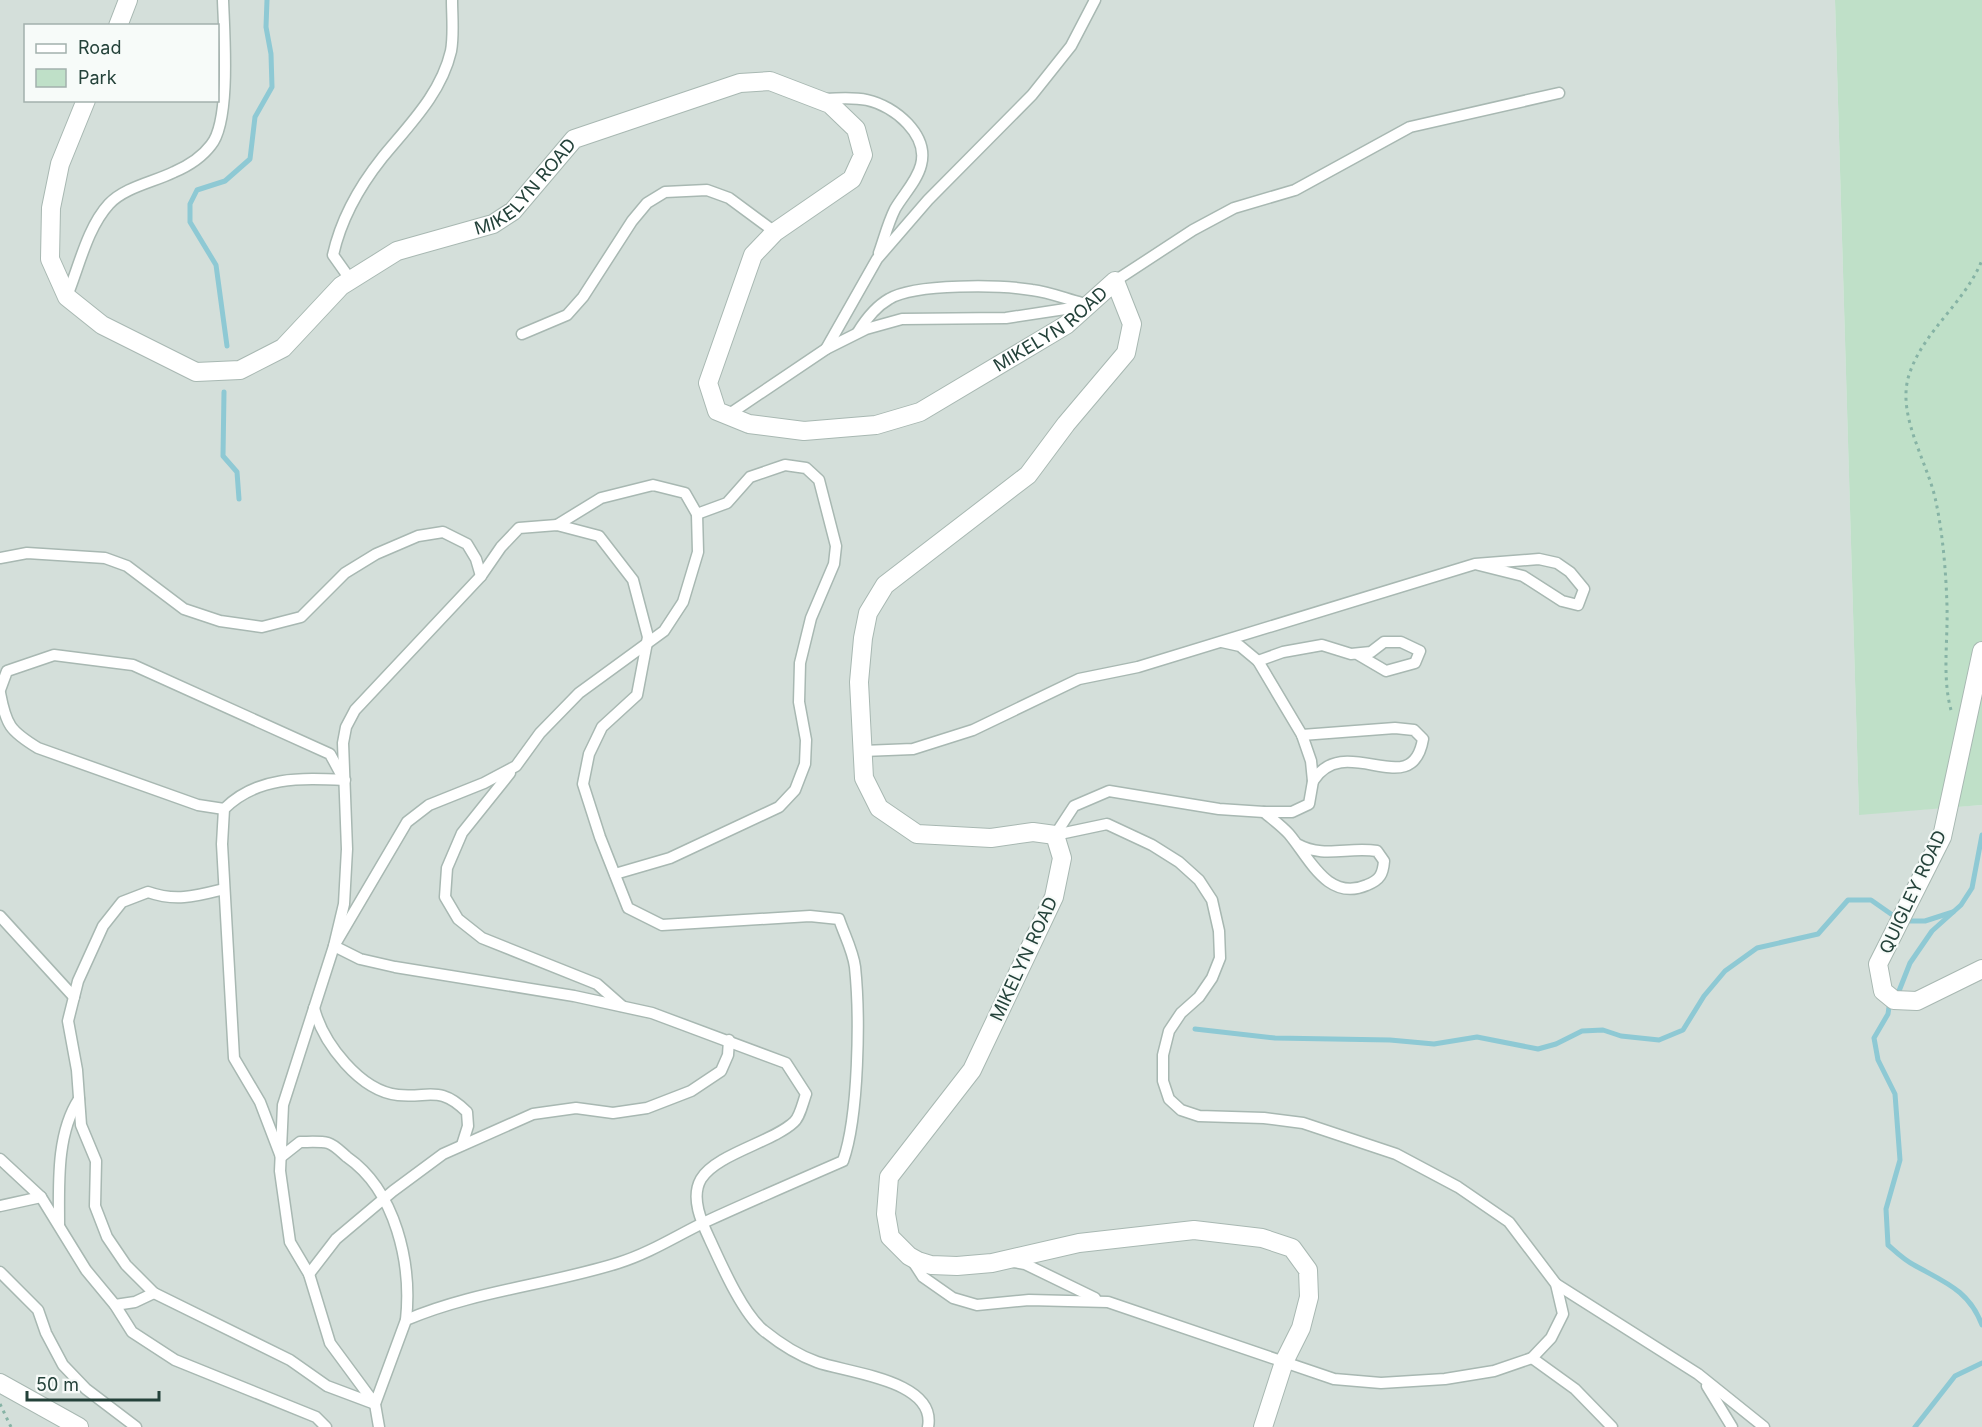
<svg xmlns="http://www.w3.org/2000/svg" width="1982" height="1427" font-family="Inter,sans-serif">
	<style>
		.built { fill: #d4dfda; fill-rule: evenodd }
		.green { fill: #bfe0c8 }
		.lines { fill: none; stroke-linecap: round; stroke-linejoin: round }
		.stream { stroke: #8ec9d4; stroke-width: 5 }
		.lane-casing { stroke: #a8b8b2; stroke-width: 13 }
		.street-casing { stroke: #a8b8b2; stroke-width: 20 }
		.path { stroke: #86b3a5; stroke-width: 3; stroke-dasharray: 3 4.5; stroke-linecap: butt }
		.lane { stroke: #fff; stroke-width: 10 }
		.street { stroke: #fff; stroke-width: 18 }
		.labels { text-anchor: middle; stroke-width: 4.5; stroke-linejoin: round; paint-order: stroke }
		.street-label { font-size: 18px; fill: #24423a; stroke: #f7fbf9 }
	</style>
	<rect width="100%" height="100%" fill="#e6efeb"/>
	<path class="built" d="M0,0H1835L1859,814L1982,805V1427H0ZM26,26H218V100H26Z"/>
	<polygon class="green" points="1835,0 1982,0 1982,805 1859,815"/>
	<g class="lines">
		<g class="stream">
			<polyline points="227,346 216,265 190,222 190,204 197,190 225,181 250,159 255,117 272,87 271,54 266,27 267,0"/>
			<polyline points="224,392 223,456 237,472 239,499"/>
			<polyline points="1899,991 1910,963 1932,931 1961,905 1972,888 1982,835"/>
			<path d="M1889,1007L1888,1014L1874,1038L1878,1060L1895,1094L1900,1160L1886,1209L1888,1245C1896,1252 1904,1260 1914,1265C1944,1282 1969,1290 1982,1325"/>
			<polyline points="1195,1029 1275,1038 1390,1040 1434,1044 1477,1037 1538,1049 1556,1044 1582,1031 1603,1030 1621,1036 1659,1040 1683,1030 1704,996 1725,971 1757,948 1818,934 1848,900 1871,900 1891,914 1910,921 1925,921 1953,912"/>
			<polyline points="1915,1427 1955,1376 1982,1363"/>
		</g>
		<g class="lane-casing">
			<g id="lane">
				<path d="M825,99C839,98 854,97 867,100C895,106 929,135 921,165C917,181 903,195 895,209C888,223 884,239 879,253"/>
				<path d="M350,279L333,255C341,219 359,187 382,158C409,125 441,94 451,51C454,35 452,16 452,0"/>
				<polyline points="1115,281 1193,230 1234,208 1295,190 1410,127 1559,93"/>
				<path d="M67,296C79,267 87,228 109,204C125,187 154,182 174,172C188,166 202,157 211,145C231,121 224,32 223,0"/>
				<path d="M858,332C866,319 875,307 889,299C915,283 1002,285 1032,290C1049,292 1066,299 1082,303"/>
				<polyline points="522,334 567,315 583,297 632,221 647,203 665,192 707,190 729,198 775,232"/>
				<polyline points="826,349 877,259 928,200 1032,95 1071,46 1095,0"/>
				<polyline points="728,415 826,349 866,329 902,319 1006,318 1085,306"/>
				<path d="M557,525L601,498L653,485L685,493L697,514L698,552L683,602L664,631L579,693L540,733L516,766L484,783L429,805L407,822L334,946L360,959L395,967L574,996L652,1013L786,1063L806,1094C803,1102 800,1117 794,1122C773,1142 716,1154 701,1179C690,1198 702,1223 710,1240C722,1266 742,1312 763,1330C779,1343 797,1355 817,1362C847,1373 937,1380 928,1427"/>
				<polyline points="0,558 27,553 105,558 127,566 184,609 220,621 262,627 301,617 345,573 376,554 418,536 443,532 467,544 476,559 481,576"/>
				<polyline points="1258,661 1283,652 1322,645 1351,654 1371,652 1384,642 1401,642 1420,651 1415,663 1386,671 1357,654"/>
				<polyline points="0,690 7,671 54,655 133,665 330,754 343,778"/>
				<path d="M0,693C6,725 10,731 38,748L198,805L224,809"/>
				<path d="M1302,735L1395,728L1414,730L1423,739C1412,804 1345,730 1313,781"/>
				<polyline points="863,751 913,749 973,730 1079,679 1138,667 1475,564 1539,559 1557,563 1570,572 1584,589 1578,605 1562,601 1523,576 1475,564"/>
				<polyline points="510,773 462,833 447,868 445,897 458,919 482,938 597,984 622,1006"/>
				<path d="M345,780C301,778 257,776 224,809L222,844L234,1058L260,1102L281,1157L300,1142C309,1142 320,1141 328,1143C335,1145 342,1153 347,1157C396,1191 412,1264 406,1320"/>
				<path d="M1264,812C1272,819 1282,826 1289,834C1310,859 1328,902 1367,885C1380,880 1383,874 1384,861L1377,851C1349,846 1324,859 1297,844"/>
				<polyline points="1055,835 1074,806 1109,791 1219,809 1264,812 1292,812 1309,804 1313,781 1311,761 1302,735 1258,661 1240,646 1222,642"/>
				<polyline points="615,874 670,858 779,807 795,790 805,764 806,740 799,702 800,663 811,618 834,564 836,546 819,480 806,468 785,465 750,477 727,503 697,514"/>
				<path d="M224,889C196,896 176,902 148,892L122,902L103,926L78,981L68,1021L77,1070L81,1125L96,1161L95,1206L107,1237L126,1265L154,1293L290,1360L327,1386L375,1404"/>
				<polyline points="0,916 74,997"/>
				<path d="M314,1008C323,1043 360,1091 398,1095C430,1098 440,1085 467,1112L468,1126L462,1145"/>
				<polyline points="0,1159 41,1197 86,1270 115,1305 132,1332 175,1360 316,1417 326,1427"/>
				<polyline points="0,1206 41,1197"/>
				<path d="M59,1225C59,1185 56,1134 79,1099"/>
				<polyline points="912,1260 923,1277 953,1298 977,1305 1029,1300 1108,1302 1334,1379 1381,1383 1445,1379 1494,1371 1532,1358 1551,1338 1563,1314 1556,1284 1509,1222 1458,1187 1396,1154 1303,1123 1264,1118 1199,1116 1181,1110 1169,1099 1163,1081 1163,1055 1169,1031 1181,1013 1199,997 1212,978 1220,958 1219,931 1212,900 1199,880 1179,862 1152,845 1107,824 1055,835"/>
				<polyline points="1014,1262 1025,1264 1095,1298"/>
				<polyline points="0,1272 38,1310 46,1333 63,1365 86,1389 136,1427"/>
				<polyline points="309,1274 336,1239 393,1191 443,1154 533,1114 576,1108 613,1113 647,1108 691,1091 721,1071 728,1055 729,1040"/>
				<polyline points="1556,1284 1698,1374 1764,1427"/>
				<polyline points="115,1305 135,1302 154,1293"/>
				<polyline points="1532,1358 1575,1389 1612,1427"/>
				<polyline points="1707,1386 1732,1427"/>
				<path d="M375,1404L406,1320C474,1291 548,1285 618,1263C650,1253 676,1236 705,1222C751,1201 797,1181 843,1161C859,1116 860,1015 855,967C853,951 844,934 839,919L810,916L662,925L628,908L600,837L583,784L589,754L602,727L637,695L648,637L633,580L599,536L557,525L519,528L501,547L481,576L355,710L346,727L343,743L347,849L344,904L334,946L283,1105L280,1171L290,1242L309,1274L330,1343L375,1404L379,1427"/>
			</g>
		</g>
		<g class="street-casing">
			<g id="street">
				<polyline points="118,26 128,0"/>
				<path id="s1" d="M86,100L60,164L51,208L50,259L67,297L102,325L196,372L240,370L283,348L341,286L397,251L493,224L513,211L574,139L740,83L770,81L830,104L856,129L863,155L852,179L775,232L753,255L708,383L717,411L749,424L804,431L876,425L920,412L1066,325L1115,281L1132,324L1126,353L1066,424L1028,475L885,585L868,613L863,638L859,682L864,778L879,808L917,834L991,838L1033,832L1055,835L1062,858L1054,897L972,1070L889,1177L886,1214L890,1237L909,1256L918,1261L931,1265L957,1266L992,1263L1079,1243L1194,1230L1262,1238L1292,1248L1308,1270L1309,1297L1301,1328L1284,1362L1263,1427"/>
				<polyline points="1982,651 1942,837 1878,964 1883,991 1894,1000 1917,1001 1982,969"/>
				<polyline points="0,1383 79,1427"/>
			</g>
		</g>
		<g class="path">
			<path d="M1951,710C1942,677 1948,641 1947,606C1946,573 1943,535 1936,502C1928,462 1896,416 1909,375C1923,331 1965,303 1982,260"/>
			<polyline points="0,1404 11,1427"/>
		</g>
		<use href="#lane" class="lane"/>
		<use href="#street" class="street"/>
	</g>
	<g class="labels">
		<g class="street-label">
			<text dy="6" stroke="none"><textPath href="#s1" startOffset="748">MIKELYN ROAD</textPath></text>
			<text dy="6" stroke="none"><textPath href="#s1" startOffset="1830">MIKELYN ROAD</textPath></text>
			<text transform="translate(1913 892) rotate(-65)" y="6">QUIGLEY ROAD</text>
			<text transform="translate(1024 959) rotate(-65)" y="6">MIKELYN ROAD</text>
		</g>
	</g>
	<rect x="24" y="24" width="195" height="78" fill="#f7fbf9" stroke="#a3b1ad" stroke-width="1.5"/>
	<rect x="36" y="44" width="30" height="9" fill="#ffffff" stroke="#a3b1ad" stroke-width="1.5"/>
	<text x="78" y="54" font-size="18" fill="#24423a">Road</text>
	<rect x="36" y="69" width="30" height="18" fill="#bfe0c8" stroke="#a3b1ad" stroke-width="1.5"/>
	<text x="78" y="84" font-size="18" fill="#24423a">Park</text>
	<path d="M27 1391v9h132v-9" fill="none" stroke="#24423a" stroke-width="3"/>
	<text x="36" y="1391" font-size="18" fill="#24423a" stroke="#f7fbf9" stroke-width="4.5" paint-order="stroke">50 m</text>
</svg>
